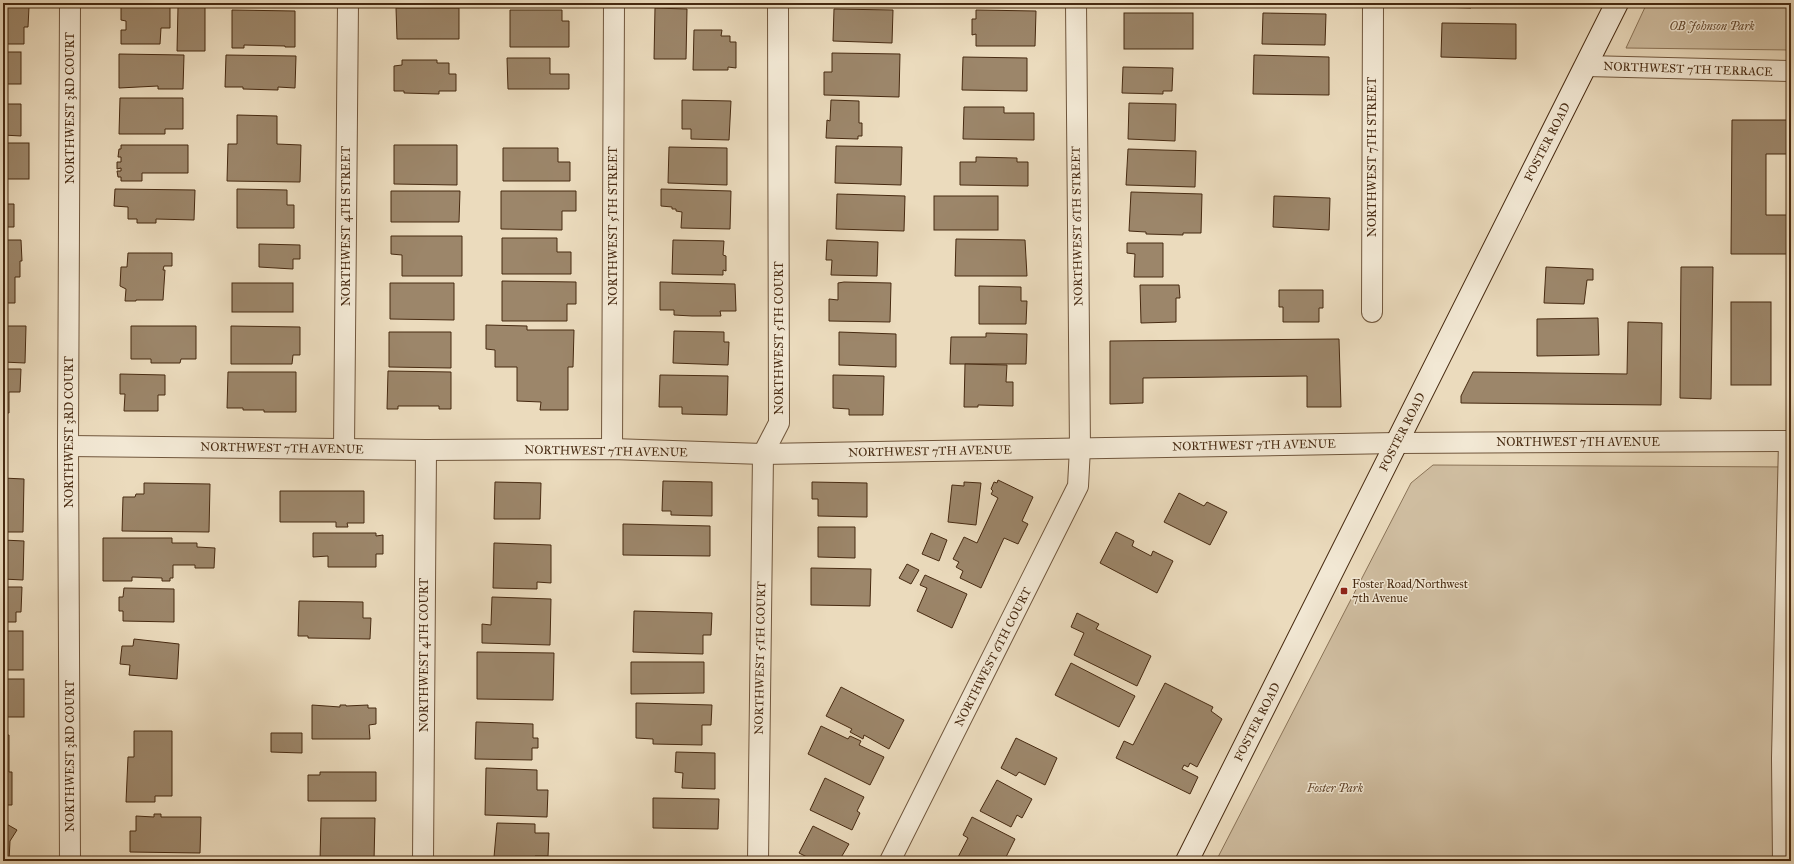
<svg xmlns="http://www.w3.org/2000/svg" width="1794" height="864" font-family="'IM FELL Great Primer',serif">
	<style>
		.green { fill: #cfbda0; stroke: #8b7458 }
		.building { fill: #9c866a; stroke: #472a11 }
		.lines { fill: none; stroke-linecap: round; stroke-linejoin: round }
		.street-casing { stroke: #70563c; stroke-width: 22 }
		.secondary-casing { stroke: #472a11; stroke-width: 24 }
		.street { stroke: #f2e8d4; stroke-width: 20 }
		.secondary { stroke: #f2e8d4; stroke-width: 22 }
		.poi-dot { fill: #8f2418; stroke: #f2e8d4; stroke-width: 1.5 }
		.labels { text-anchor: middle; stroke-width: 3; stroke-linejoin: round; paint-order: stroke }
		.park-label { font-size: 12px; font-style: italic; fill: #62472e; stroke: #f2e8d4 }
		.street-label { font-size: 12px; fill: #472a11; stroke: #f2e8d4 }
		.poi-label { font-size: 12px; fill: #472a11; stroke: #f2e8d4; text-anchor: start }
	</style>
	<rect width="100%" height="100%" fill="#ebdbbd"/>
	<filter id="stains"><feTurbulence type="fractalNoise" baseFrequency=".005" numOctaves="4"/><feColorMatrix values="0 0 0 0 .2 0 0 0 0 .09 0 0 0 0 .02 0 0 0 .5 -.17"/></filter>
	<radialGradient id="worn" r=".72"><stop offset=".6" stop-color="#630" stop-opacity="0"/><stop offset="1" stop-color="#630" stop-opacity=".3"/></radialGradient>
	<g class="green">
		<polygon points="1647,3 1791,3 1791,50 1626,48"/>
		<polygon points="1433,465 1791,467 1791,861 1216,861 1411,483"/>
	</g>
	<g class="building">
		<polygon points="1441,3 1471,3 1471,8 1440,7"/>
		<polygon points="121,6 170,7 170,28 161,28 160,44 121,44 121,30 126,30 126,21 121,20"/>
		<polygon points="3,7 29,7 28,27 24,27 24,44 3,44"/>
		<polygon points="178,7 205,7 205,51 177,51"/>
		<polygon points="396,8 459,8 459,39 397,39"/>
		<polygon points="655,8 687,9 686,59 654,59"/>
		<polygon points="834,9 893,10 892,43 833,41"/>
		<polygon points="232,10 295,11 295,47 285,47 285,46 244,45 244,48 232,48"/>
		<polygon points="510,10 562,10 562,21 569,21 569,47 510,47"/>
		<polygon points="976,10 1036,11 1035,46 976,46 976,34 972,35 972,19 976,19"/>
		<rect x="1124" y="13" width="69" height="36"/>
		<polygon points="1263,13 1326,14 1325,45 1262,44"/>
		<polygon points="1442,23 1516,24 1516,59 1441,57"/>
		<polygon points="694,30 722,30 721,36 730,36 730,42 736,42 736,68 728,67 728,70 693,70"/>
		<rect x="3" y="52" width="18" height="32"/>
		<polygon points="832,53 900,54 899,97 824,95 824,72 832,72"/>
		<polygon points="119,54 184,55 183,89 158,89 158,86 119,88"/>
		<polygon points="226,55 296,56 295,88 278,87 278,90 243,89 243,87 225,87"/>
		<polygon points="1254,55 1329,57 1329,95 1253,94"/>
		<polygon points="963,57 1027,58 1027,91 962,90"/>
		<polygon points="507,58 550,58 550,74 569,74 569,89 508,89"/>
		<polygon points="402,60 437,60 437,63 449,63 449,74 456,74 456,91 439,91 439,94 404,93 404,91 394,91 394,66 402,65"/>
		<polygon points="1123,67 1173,68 1172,91 1163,91 1163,94 1122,93"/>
		<polygon points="120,98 183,98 183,129 165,129 165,134 119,134"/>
		<polygon points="682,100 731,101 729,140 691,139 691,129 682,129"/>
		<polygon points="831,100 859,101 859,123 862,123 862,136 858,136 858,139 826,138 827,120 830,121"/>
		<polygon points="1129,103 1176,104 1175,141 1128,139"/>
		<polygon points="3,104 21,104 21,136 3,135"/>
		<polygon points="964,107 1004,107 1004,113 1034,113 1034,140 963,139"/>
		<polygon points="237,115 277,116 277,144 301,145 300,182 227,181 228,144 237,144"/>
		<polygon points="1732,120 1791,120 1791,154 1766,154 1766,215 1791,215 1791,254 1731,254"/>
		<rect x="3" y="143" width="26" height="36"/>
		<polygon points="121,145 188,145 188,173 142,173 142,181 121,181 121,177 118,177 117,171 121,171 121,168 117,169 117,162 121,162 121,157 118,157 119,149 121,149"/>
		<polygon points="394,145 457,145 457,185 394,184"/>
		<polygon points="836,146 902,147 901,185 835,183"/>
		<polygon points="669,147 727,148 727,185 668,183"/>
		<polygon points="503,148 558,148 558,162 570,162 570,181 503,181"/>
		<polygon points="1128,149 1196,151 1195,187 1126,185"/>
		<polygon points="976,157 1017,158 1017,162 1028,162 1028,186 960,185 960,162 976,162"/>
		<polygon points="3,188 3,204 14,204 14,227 3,227"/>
		<polygon points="115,189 195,190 194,220 156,219 156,223 137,223 137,219 128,219 128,207 114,206"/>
		<polygon points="237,189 287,190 287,205 294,205 294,228 237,228"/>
		<polygon points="661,189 731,191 730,229 681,228 682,212 676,211 676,209 672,209 672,207 661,206"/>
		<polygon points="391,191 460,191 459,222 391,222"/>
		<polygon points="501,191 576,191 576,211 562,211 562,230 501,229"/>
		<polygon points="1131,192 1202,194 1201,233 1183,233 1183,235 1146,234 1146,232 1129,231"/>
		<polygon points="837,194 905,196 904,231 836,229"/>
		<rect x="934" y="196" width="64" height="34"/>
		<polygon points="1274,196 1330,198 1329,230 1273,227"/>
		<polygon points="391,236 462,236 462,276 402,276 402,255 391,254"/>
		<polygon points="502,238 557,238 557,252 571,252 571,274 502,274"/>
		<polygon points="956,239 1025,240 1027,276 955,276"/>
		<polygon points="3,240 21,240 22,261 20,261 20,277 15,277 15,303 3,303"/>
		<polygon points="673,240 724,241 723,255 726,256 726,271 723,270 723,275 672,274"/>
		<polygon points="827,240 878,242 877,276 831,275 832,260 826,260"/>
		<polygon points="1127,243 1163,243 1163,277 1134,277 1135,254 1127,253"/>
		<polygon points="259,244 300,245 300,259 293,259 293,269 259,267"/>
		<polygon points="128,253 172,253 172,266 164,266 163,270 165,270 163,300 136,300 136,301 125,301 126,289 120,286 121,267 127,267"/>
		<polygon points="1546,267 1593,269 1593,280 1587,280 1584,304 1544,303"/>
		<polygon points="1681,267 1713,267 1711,399 1680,398"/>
		<polygon points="502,281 576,282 576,304 567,304 567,321 502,321"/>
		<polygon points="660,282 735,284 736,311 720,311 721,316 692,316 674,315 674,310 660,310"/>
		<polygon points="844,282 891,283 890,322 829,321 829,299 838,300 838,283"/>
		<rect x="232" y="283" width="61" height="29"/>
		<polygon points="390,283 454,283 454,320 390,319"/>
		<polygon points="1140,285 1179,285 1180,298 1176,298 1176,322 1141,323"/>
		<polygon points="979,286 1021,287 1021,301 1027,301 1026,324 979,324"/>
		<polygon points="1279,290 1323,290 1323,308 1319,308 1319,322 1283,322 1283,307 1279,307"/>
		<rect x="1731" y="302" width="40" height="83"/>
		<polygon points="1598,318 1599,355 1537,356 1537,319"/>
		<polygon points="1628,322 1662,323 1661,405 1461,403 1461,396 1473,372 1627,374"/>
		<polygon points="486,325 527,326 527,330 574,330 573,367 568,367 568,410 540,410 541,402 517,401 517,367 495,367 495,350 486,349"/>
		<polygon points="3,326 26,326 25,363 3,362"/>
		<polygon points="131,326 196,326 196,359 181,359 180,363 151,363 151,359 131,359"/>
		<polygon points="231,326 300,327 300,355 293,355 292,364 231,364"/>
		<polygon points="674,331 724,332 724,342 729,342 728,365 673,363"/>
		<polygon points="389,332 451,332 451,368 389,367"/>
		<polygon points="839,332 896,334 896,367 839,365"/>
		<polygon points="986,333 1027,334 1026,364 950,364 951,337 986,337"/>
		<polygon points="1339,339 1341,407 1307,407 1307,376 1143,378 1143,403 1110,404 1110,341"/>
		<polygon points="965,364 1007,365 1006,382 1013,382 1013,406 978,405 978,407 964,407"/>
		<polygon points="3,369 21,369 20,392 9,392 9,413 3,413"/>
		<polygon points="388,371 451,372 451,409 439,409 439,406 398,406 398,409 387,409"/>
		<polygon points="228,372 296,372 296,412 264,412 264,410 243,410 243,408 227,408"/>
		<polygon points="120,374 165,375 165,395 158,395 158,411 124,411 125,394 120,394"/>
		<polygon points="660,375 728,376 727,415 682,414 682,407 659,407"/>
		<polygon points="833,375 884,376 883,415 849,415 849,409 833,408"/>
		<polygon points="3,478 24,479 23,532 3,532"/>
		<polygon points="998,480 1033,497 1022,521 1028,524 1018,544 1004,538 981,588 960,578 963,571 956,567 959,562 953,559 964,537 977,543 998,498 991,494 993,491 991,489 994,482 997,483"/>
		<polygon points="663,481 712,482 712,516 671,515 671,511 662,511"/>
		<polygon points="495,482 541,483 540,519 494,519"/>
		<polygon points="812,482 867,483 867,517 818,516 818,499 812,499"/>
		<polygon points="964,482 981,483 976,525 948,522 952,485 964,486"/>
		<polygon points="144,483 210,484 209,532 122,531 123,497 135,497 136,494 144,494"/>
		<polygon points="280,491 364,491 364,523 347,523 348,527 336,527 336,522 280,522"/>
		<polygon points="1179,493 1204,506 1207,502 1227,512 1210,545 1164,522"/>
		<polygon points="623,524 710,526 710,556 623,555"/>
		<polygon points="818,527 855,527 855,558 818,557"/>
		<polygon points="1116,532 1134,541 1132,546 1151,556 1153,551 1173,561 1157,593 1100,563"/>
		<polygon points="313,533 376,533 376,536 383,535 383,554 376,554 376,567 328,567 328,556 313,557"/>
		<polygon points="931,533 947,540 939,561 922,554"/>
		<polygon points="103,538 172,538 172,543 197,543 197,547 215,548 214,568 195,568 195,565 173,565 173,578 170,578 170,581 162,581 162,578 132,577 132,581 103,581"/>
		<polygon points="3,540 24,541 23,580 3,579"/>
		<polygon points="494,543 551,545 551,583 537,582 537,589 493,588"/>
		<polygon points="907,564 919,570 911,584 899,578"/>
		<polygon points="811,568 871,569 870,606 811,605"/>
		<polygon points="925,575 967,594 952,628 917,611 927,588 920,585"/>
		<polygon points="3,587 22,587 21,612 16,612 16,622 3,622"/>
		<polygon points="124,588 174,589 174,622 123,621 123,611 119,611 119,597 123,597"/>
		<polygon points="492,597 551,599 550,645 482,643 482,624 491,625"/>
		<polygon points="299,601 363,602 363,618 371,618 370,639 308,638 308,636 298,636"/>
		<polygon points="634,611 712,613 711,635 703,635 703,654 633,652"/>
		<polygon points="1077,613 1099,624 1096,629 1151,656 1137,686 1074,655 1084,633 1071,627"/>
		<rect x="3" y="631" width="20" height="39"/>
		<polygon points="134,639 179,644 177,679 129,675 130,665 120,664 122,646 133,646"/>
		<polygon points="477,652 554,653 553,700 477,699"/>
		<polygon points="631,662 704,662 704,693 631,694"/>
		<polygon points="1071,663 1135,696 1119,727 1055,695"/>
		<rect x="3" y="679" width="21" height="38"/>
		<polygon points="1165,683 1213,707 1211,711 1222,719 1197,767 1190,763 1188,767 1184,765 1182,769 1198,777 1190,794 1116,758 1124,741 1133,745"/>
		<polygon points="841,687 904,720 889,749 864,735 863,739 850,732 852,729 826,716"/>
		<polygon points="636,703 712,705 711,725 702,725 702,745 653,744 653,739 636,738"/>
		<polygon points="312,705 340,707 340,705 346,705 346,706 368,705 368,708 376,708 376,724 369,725 370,739 312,739"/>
		<polygon points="476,722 533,724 533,738 538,738 538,748 532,748 532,760 475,759"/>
		<polygon points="821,726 848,739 850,736 861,741 859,745 884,757 870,785 808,754"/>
		<polygon points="134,731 172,731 172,796 155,796 155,802 126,802 128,757 134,757"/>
		<polygon points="271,733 302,733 302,753 271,752"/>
		<polygon points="3,735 9,735 9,772 12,772 12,805 3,805"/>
		<polygon points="1016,738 1057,758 1045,785 1019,772 1016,776 1001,768"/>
		<polygon points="676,752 715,753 715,789 682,788 683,773 675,772"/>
		<polygon points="486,768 537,770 537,790 548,790 547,817 485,815"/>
		<polygon points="320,772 376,772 376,801 308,801 308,775 320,775"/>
		<polygon points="825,778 864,797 857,811 860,813 852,830 810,810"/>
		<polygon points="997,780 1032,799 1022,818 1017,815 1011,827 980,811"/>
		<polygon points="653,798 719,799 718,829 653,828"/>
		<polygon points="154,814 161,814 161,817 201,817 200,853 130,852 130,831 136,831 136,816 154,817"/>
		<polygon points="972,817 1015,839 1004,861 956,861 968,838 963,835"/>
		<polygon points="321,818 375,818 374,861 320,861"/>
		<polygon points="3,822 17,830 10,841 9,861 3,861"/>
		<polygon points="497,823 535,824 535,833 549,833 548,856 535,856 535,861 498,861 498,858 494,857"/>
		<polygon points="813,826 849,844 839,861 807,861 809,858 799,853"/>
	</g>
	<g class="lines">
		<g class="street-casing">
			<g id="street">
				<polyline points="70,3 68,446 70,861"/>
				<polyline points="1586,66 1791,71"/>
				<polyline points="1372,312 1373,3"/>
				<polyline points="68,446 426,450 612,449 763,454 1397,443 1791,441"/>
				<polyline points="344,448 348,3"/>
				<polyline points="612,449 614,3"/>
				<polyline points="423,861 426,450"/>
				<polyline points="758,861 763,454 779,423 778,3"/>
				<polyline points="890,861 1078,486 1080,448 1076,3"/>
				<polyline points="1783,861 1782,758 1789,441"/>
			</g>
		</g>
		<g class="secondary-casing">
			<polyline id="secondary" points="1187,861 1617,3"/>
		</g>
		<use href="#street" class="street"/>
		<use href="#secondary" class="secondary"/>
	</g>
	<rect class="poi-dot" x="1340" y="587" width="8" height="8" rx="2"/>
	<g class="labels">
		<g class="park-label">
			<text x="1712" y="30">OB Johnson Park</text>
			<text x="1335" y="792">Foster Park</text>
		</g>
		<g class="street-label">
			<text transform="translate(1688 69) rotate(2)" y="4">NORTHWEST 7TH TERRACE</text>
			<text transform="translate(70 108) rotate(-90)" y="4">NORTHWEST 3RD COURT</text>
			<text transform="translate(1547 142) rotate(-63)" y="4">FOSTER ROAD</text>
			<text transform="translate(1372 157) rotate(-90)" y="4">NORTHWEST 7TH STREET</text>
			<text transform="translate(346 226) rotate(-90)" y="4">NORTHWEST 4TH STREET</text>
			<text transform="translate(613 226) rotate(-90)" y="4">NORTHWEST 5TH STREET</text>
			<text transform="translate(1077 226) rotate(-91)" y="4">NORTHWEST 6TH STREET</text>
			<text transform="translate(779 338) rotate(-90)" y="4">NORTHWEST 5TH COURT</text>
			<text transform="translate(69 432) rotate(-90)" y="4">NORTHWEST 3RD COURT</text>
			<text transform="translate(1402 432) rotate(-63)" y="4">FOSTER ROAD</text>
			<text x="1578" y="446">NORTHWEST 7TH AVENUE</text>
			<text transform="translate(1254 445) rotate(-1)" y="4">NORTHWEST 7TH AVENUE</text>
			<text transform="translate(282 448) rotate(1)" y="4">NORTHWEST 7TH AVENUE</text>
			<text transform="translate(606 451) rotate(1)" y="4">NORTHWEST 7TH AVENUE</text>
			<text transform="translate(930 451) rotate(-1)" y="4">NORTHWEST 7TH AVENUE</text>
			<text transform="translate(424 655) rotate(-90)" y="4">NORTHWEST 4TH COURT</text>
			<text transform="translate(993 657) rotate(-63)" y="4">NORTHWEST 6TH COURT</text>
			<text transform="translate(760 658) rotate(-89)" y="4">NORTHWEST 5TH COURT</text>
			<text transform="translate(1257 722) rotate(-63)" y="4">FOSTER ROAD</text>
			<text transform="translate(70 756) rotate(-90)" y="4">NORTHWEST 3RD COURT</text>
		</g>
		<g class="poi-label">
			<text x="1352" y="588">Foster Road/Northwest<tspan x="1352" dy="14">7th Avenue</tspan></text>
		</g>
	</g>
	<rect width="1794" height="864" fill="none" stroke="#ebdbbd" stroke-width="16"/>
	<rect x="4" y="4" width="1786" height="856" fill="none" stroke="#472a11" stroke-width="2"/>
	<rect x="8" y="8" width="1778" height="848" fill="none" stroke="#472a11"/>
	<rect width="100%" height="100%" filter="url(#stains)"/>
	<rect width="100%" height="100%" fill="url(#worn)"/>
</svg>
